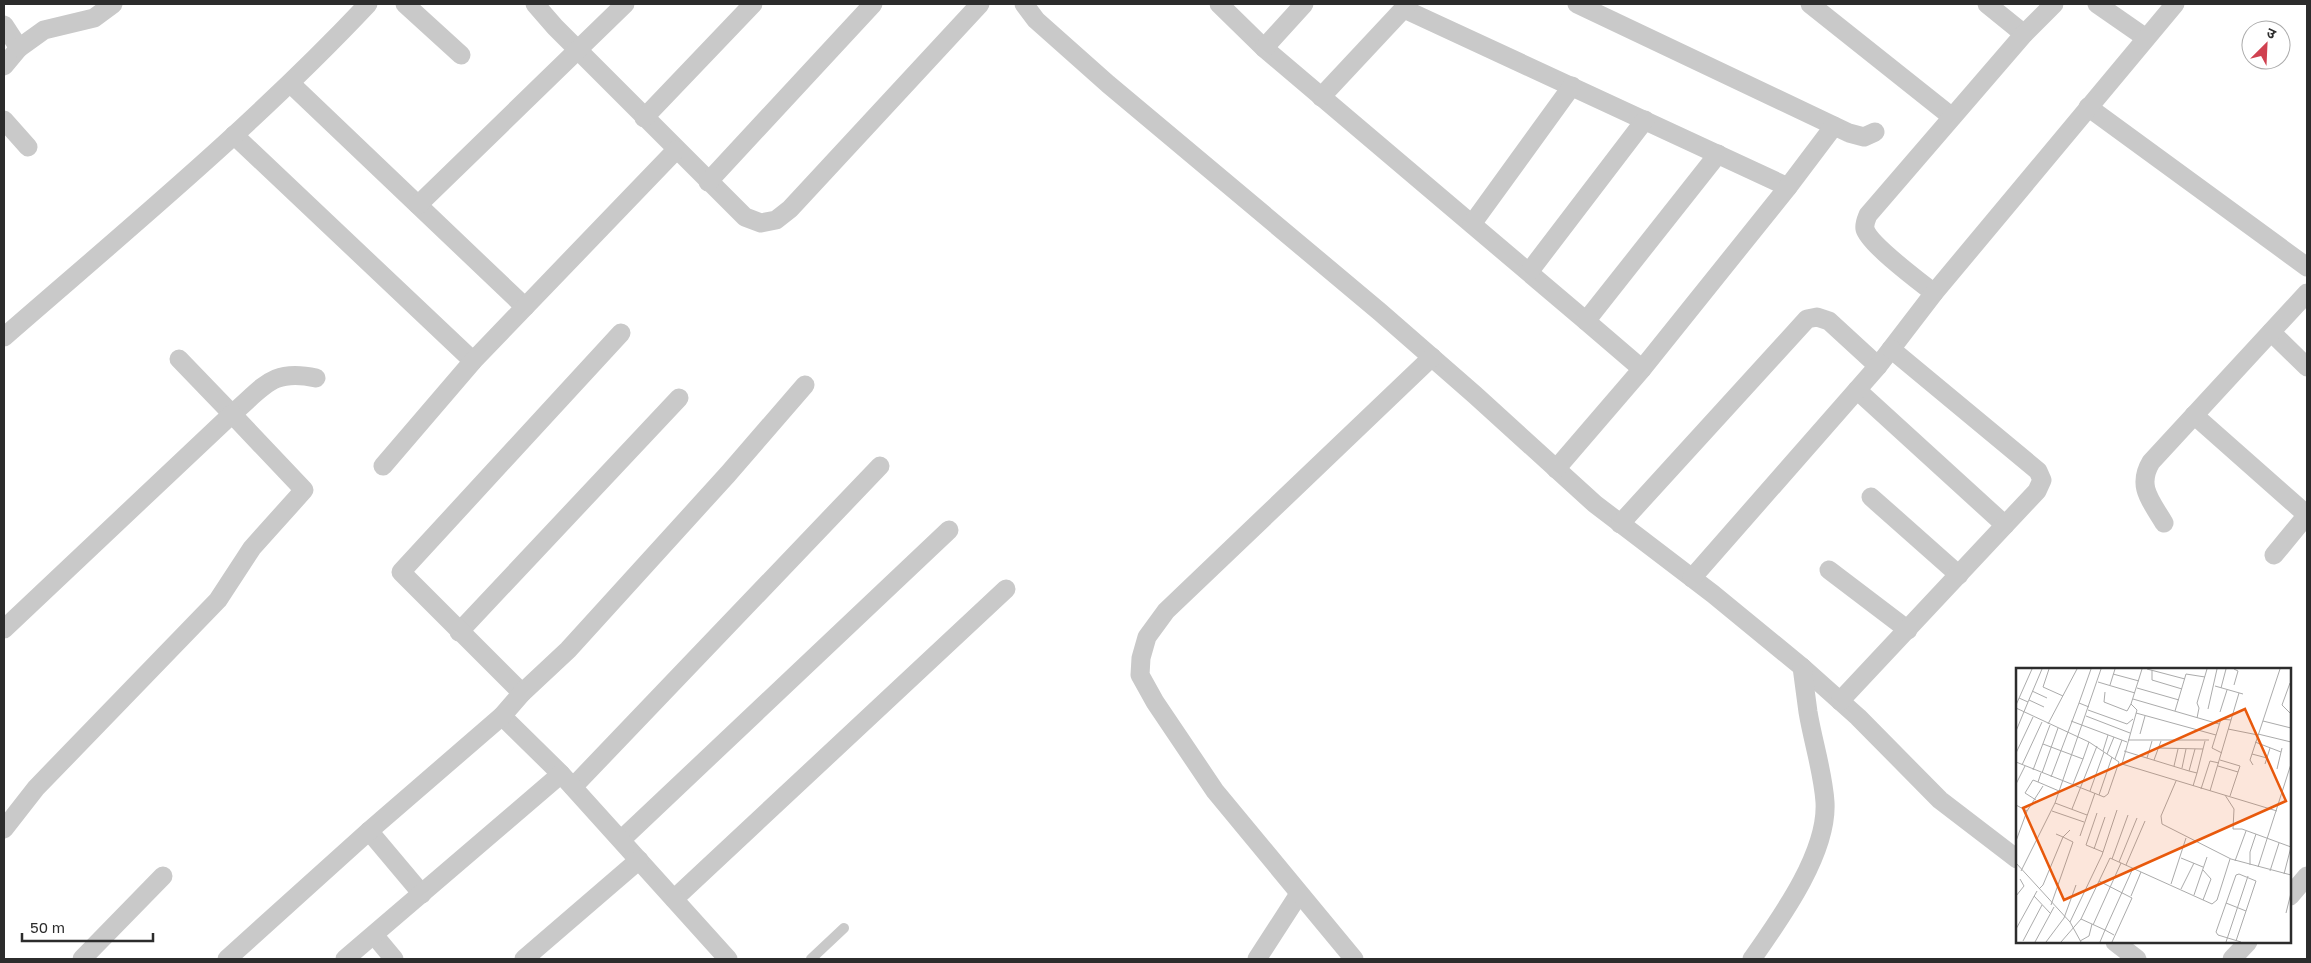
<svg xmlns="http://www.w3.org/2000/svg" width="2311" height="963" font-family="'Golos Text','Noto Sans Devanagari',sans-serif">
	<style>
		.lines { fill: none; stroke-linecap: round; stroke-linejoin: round }
		.lane { stroke: #c9c9c9; stroke-width: 10 }
		.street { stroke: #c9c9c9; stroke-width: 19 }
		.inset-road { fill: none; stroke: #ababab; stroke-width: 1 }
		.view { fill: #e8590c; fill-opacity: 0.15; stroke: #e8590c; stroke-width: 2.5 }
		.inset-edge { fill: none; stroke: #2c2c2c; stroke-width: 2.5 }
	</style>
	<rect width="100%" height="100%" fill="#fff"/>
	<g class="lines">
		<polyline class="lane" points="811,959 844,928"/>
		<g class="street">
			<polyline points="405,4 461,55"/>
			<polyline points="535,4 555,27 745,217 761,223 776,220 790,209 980,4"/>
			<polyline points="1024,4 1036,20 1108,84 1380,312 1475,395 1595,504 1713,594 1802,667 1858,717 1940,800 2017,859"/>
			<polyline points="1219,4 1264,48 1586,321"/>
			<polyline points="1577,4 1849,133 1864,137 1875,132"/>
			<polyline points="1810,4 1952,117"/>
			<polyline points="1987,4 2024,34"/>
			<polyline points="2097,4 2146,38"/>
			<polyline points="1404,9 1788,187"/>
			<polyline points="4,25 19,48 4,66"/>
			<polyline points="19,48 44,30 94,18 113,4"/>
			<polyline points="1264,48 1304,4"/>
			<polyline points="291,84 525,307"/>
			<polyline points="1321,97 1408,4"/>
			<polyline points="2088,107 2307,267"/>
			<polyline points="644,118 753,4"/>
			<polyline points="4,120 28,147"/>
			<polyline points="234,135 473,361"/>
			<polyline points="708,182 873,4"/>
			<polyline points="418,205 625,4"/>
			<polyline points="1472,224 1572,86"/>
			<polyline points="1529,272 1645,120"/>
			<path d="M1934,293C1920,282 1869,244 1865,229C1864,224 1866,220 1868,215L2024,34L2054,4"/>
			<polyline points="2271,332 2307,367"/>
			<path d="M4,337C128,229 255,124 368,4"/>
			<path d="M179,359L232,414C264,387 272,368 316,378"/>
			<polyline points="1642,369 1788,187 1834,126"/>
			<polyline points="1857,390 2005,525"/>
			<polyline points="2194,415 2307,515 2274,555"/>
			<polyline points="383,466 473,361 676,150"/>
			<polyline points="1556,469 1642,369 1586,321 1718,154"/>
			<polyline points="1871,497 1959,575"/>
			<path d="M2164,523C2152,502 2136,487 2151,462L2307,293"/>
			<polyline points="1620,524 1807,319 1817,317 1829,321 1878,366"/>
			<polyline points="1829,570 1908,630"/>
			<polyline points="1692,578 1878,366 1934,293 2175,4"/>
			<polyline points="4,629 232,414 304,490 252,548 218,600 36,788 4,829"/>
			<polyline points="459,632 679,398"/>
			<polyline points="522,693 401,572 621,333"/>
			<polyline points="1840,701 2005,525 2037,491 2042,480 2038,471 1891,349"/>
			<polyline points="502,716 561,774"/>
			<polyline points="573,787 880,466"/>
			<polyline points="369,831 422,894"/>
			<polyline points="621,840 949,530"/>
			<polyline points="2290,896 2307,876"/>
			<polyline points="674,899 1006,589"/>
			<polyline points="374,935 394,959"/>
			<polyline points="2115,942 2137,959"/>
			<polyline points="82,959 163,876"/>
			<polyline points="227,959 369,831 502,716 522,693 568,650 728,474 805,385"/>
			<polyline points="345,959 561,774 728,959"/>
			<polyline points="524,959 639,860"/>
			<polyline points="1257,959 1299,894"/>
			<polyline points="1354,959 1215,791 1155,702 1140,675 1141,658 1147,637 1166,611 1432,357"/>
			<path d="M1752,959C1780,919 1828,853 1825,802C1823,772 1813,742 1808,712C1806,697 1804,682 1802,667"/>
			<polyline points="2232,959 2248,942"/>
		</g>
	</g>
	<g transform="translate(2016 668)">
		<rect width="275" height="275" fill="#fff"/>
		<path class="inset-road" d="M33,1L27,19L47,28M126,1L115,36L121,42L106,96L261,143M131,1L169,11M136,2V12L166,21M97,6L123,13M82,14L119,25M274,15L266,37L275,46M94,17L99,1M218,17L222,3L218,1M199,18L227,26M121,20L163,32M205,20L210,1M16,23L31,30M89,24L88,34L111,43L115,36M3,30L12,34L26,1M117,31L203,56M13,32L28,39M63,35L75,1M0,37L16,1M0,40L73,74L103,94M192,41L201,1M72,42L111,56L117,51M159,43L170,6L189,9M204,44L211,22M120,45L200,67M70,48L114,65M181,50L183,40L181,35L191,1M55,53L111,74M247,53L275,60M32,56L61,1M212,61L242,67M0,63L12,34M124,66L129,48M242,66L275,74M112,72H193M239,74L265,84M27,76L67,91L57,116M142,80L187,81M87,83L92,67M108,83L173,103M0,85L17,49M206,85L196,80L205,51L215,52M91,86L98,69M236,86L251,90M131,90L136,73M67,91L73,74M99,91L106,72M138,92L145,73M204,92L224,98L214,128M0,94L88,129L92,126L103,94M249,96L254,80M6,97L26,54M237,97L234,92L264,1M158,98L162,81M202,98L222,104M166,100L170,81M261,101L266,80M17,102L34,57M25,105L22,114L43,123M26,105L42,60M181,105L189,73M35,109L63,35L73,39M160,113L145,148L146,156L215,191L275,207M0,116L9,98M177,118L181,105L173,103L179,81M185,121L194,93L203,95M74,123L88,84M194,123L223,25M83,127L96,89M209,127L218,141L217,161H226L275,179M20,132L9,125L17,112L22,114M39,135L71,147M0,137L11,143L0,173M56,141L81,78M11,143L27,118M36,143L68,154M81,145L70,177L87,184M40,166L47,169L54,162M64,168L79,125M78,181L89,149M165,190L187,199M96,191L112,147M219,193L230,163M103,194L121,150M0,195L54,254L65,274M110,197L129,153M234,197V184L240,166M242,199L275,96M187,202L195,211L187,232M5,203L39,135L85,1M254,203L263,175M268,206L275,179M83,213L116,230L96,274M155,216L170,170M23,221L27,217L47,169L57,174L35,237M165,221L178,195M178,227L191,189M0,228L8,218L4,211M18,228L34,245M115,228L125,204M210,235L230,243M270,245L275,225M65,251L94,190L196,236L201,232L214,191M54,254L86,187L101,142M77,257L105,195M0,261L21,223M7,273L26,237M64,273L73,268L76,256M220,273L240,213L223,206L220,207L200,264L202,267L225,274M19,274L38,239M30,274L48,250L60,217M45,274L65,251L89,262L117,200M84,274L89,262L98,267M210,274L232,208"/>
		<path class="view" d="M229,41L270,133L48,232L7,140Z"/>
		<rect width="275" height="275" class="inset-edge"/>
	</g>
	<rect width="2311" height="963" fill="none" stroke="#2c2c2c" stroke-width="10"/>
	<g transform="translate(2266 45) rotate(24)"><circle r="24" fill="#ffffff" stroke="#ababab"/>
	<path d="M0-4L9 19L0 12L-9 19Z" fill="#d04150"/>
	<text y="-8" font-size="14" font-weight="bold" text-anchor="middle" fill="#2c2c2c">उ</text>
	</g>
	<path d="M22 933v8h131v-8" fill="none" stroke="#2c2c2c" stroke-width="2.5"/>
	<text x="30" y="933" font-size="15" fill="#2c2c2c" stroke="#ffffff" stroke-width="4" paint-order="stroke">50 m</text>
</svg>
